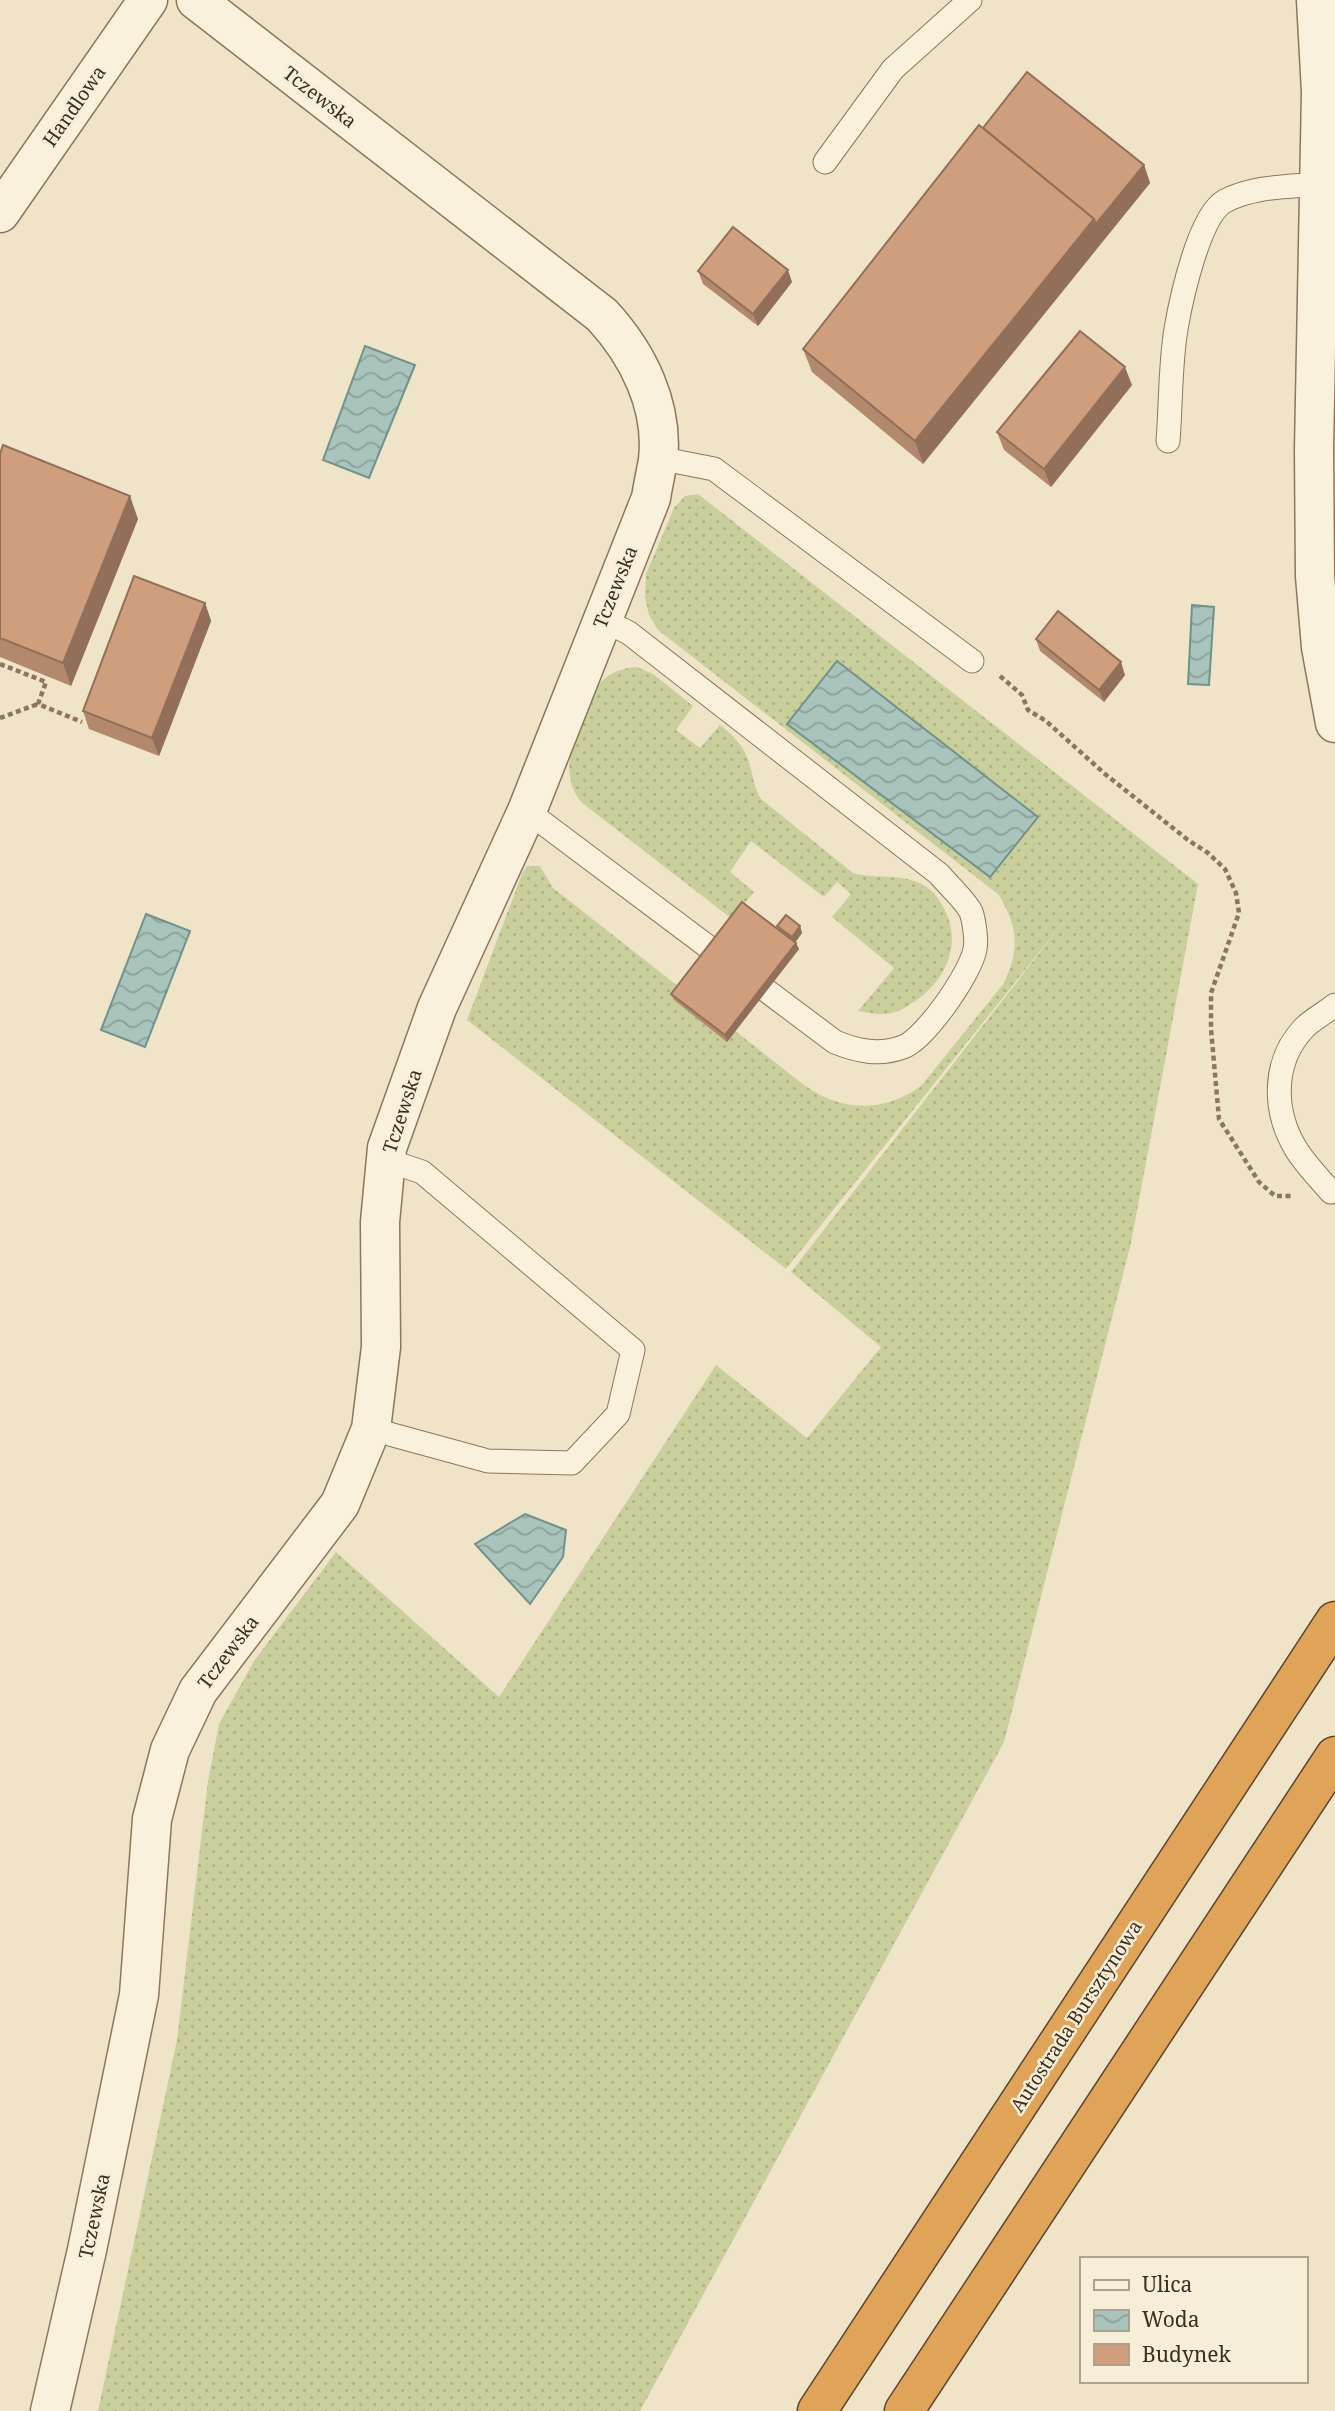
<svg xmlns="http://www.w3.org/2000/svg" width="1335" height="2411" font-family="'Noto Serif',serif">
	<style>
		.grass { fill: url(#grass-dots) }
		.water { fill: url(#water-waves); stroke: #6f938a; stroke-width: 2 }
		.lines { fill: none; stroke-linecap: round; stroke-linejoin: round }
		.service-casing { stroke: #8d765c; stroke-width: 25 }
		.minor-casing { stroke: #8d765c; stroke-width: 41 }
		.motorway-casing { stroke: #5b4430; stroke-width: 41 }
		.path { stroke: #8d765c; stroke-width: 4.5; stroke-dasharray: 5 3.5; stroke-linecap: butt }
		.service { stroke: #faf1dc; stroke-width: 23 }
		.minor { stroke: #faf1dc; stroke-width: 38 }
		.motorway { stroke: #e0a458; stroke-width: 38 }
		.wall { fill: #b2896c }
		.shaded-wall { fill: #916f58 }
		.building { fill: #cf9f7d; stroke: #916f58; stroke-width: 2 }
		.labels { text-anchor: middle; stroke-width: 5; stroke-linejoin: round; paint-order: stroke }
		.street-label { font-size: 19px; fill: #3d2e20; stroke: #f7eed8 }
	</style>
	<defs>
		<pattern id="grass-dots" width="8" height="8" patternUnits="userSpaceOnUse" patternTransform="scale(1.75)"><rect width="8" height="8" fill="#c9cf9b"/><path d="M2 2h.1M6 6h.1" fill="none" stroke="#aeb285" stroke-width="1.8" stroke-linecap="round"/></pattern>
		<pattern id="water-waves" width="16" height="10" patternUnits="userSpaceOnUse" patternTransform="scale(1.75)"><rect width="16" height="10" fill="#a9c4bc"/><path d="M0 5q4-4 8 0t8 0" fill="none" stroke="#8ba098"/></pattern>
	</defs>
	<rect width="100%" height="100%" fill="#f0e4c8"/>
	<g class="grass">
		<path d="M698,494L1198,884L1131,1243L1004,1742L640,2411H98L177,2040L208,1781L219,1724L254,1661L336,1552L499,1697L716,1365L807,1438L881,1347L791,1272L1069,915L786,1269L467,1020L522,874L527,866H540L553,888L804,1085C841,1112 884,1113 921,1086L1004,983C1020,947 1018,929 999,895L658,630L649,615L645,598L646,574L674,508L685,496Z"/>
		<path d="M637,667L653,674L693,706L676,730L700,748L720,725C734,736 746,748 750,766C754,779 754,788 761,799L853,873C877,880 902,872 925,886C936,893 942,903 947,915C961,949 943,983 914,1002C908,1005 901,1011 895,1012C883,1016 870,1013 858,1011L894,968L832,917L851,894L837,882L824,897L751,841L730,872L754,892L732,919L581,802C570,788 568,772 570,755L598,686C607,673 622,668 637,667Z"/>
	</g>
	<g class="water">
		<polygon points="365,346 415,365 369,478 323,460"/>
		<polygon points="1192,605 1214,607 1209,685 1188,684"/>
		<polygon points="837,661 1038,817 990,877 787,724"/>
		<polygon points="146,914 190,931 145,1047 101,1030"/>
		<polygon points="525,1514 566,1530 563,1557 530,1604 475,1544"/>
	</g>
	<g class="lines">
		<g class="service-casing">
			<g id="service">
				<polyline points="825,162 893,69 970,0"/>
				<path d="M1168,441C1171,404 1170,365 1176,329C1181,300 1199,215 1225,201C1254,186 1288,187 1319,184"/>
				<polyline points="658,458 714,469 972,661"/>
				<path d="M527,811L835,1042C857,1051 879,1056 903,1047C925,1039 971,973 975,949C977,941 974,920 971,912C965,900 948,885 939,874L629,633L602,619"/>
				<path d="M1331,1192C1319,1178 1305,1164 1296,1149C1273,1111 1272,1062 1304,1028C1313,1019 1325,1013 1335,1005"/>
				<polyline points="371,1429 488,1461 572,1463 618,1414 633,1350 422,1172 386,1160"/>
			</g>
		</g>
		<g class="minor-casing">
			<g id="minor">
				<polyline points="1316,0 1321,92 1314,450 1315,576 1321,647 1335,723"/>
				<polyline points="0,213 148,0"/>
				<path d="M50,2411L87,2250L139,1995L152,1819L170,1750L198,1691L340,1504L371,1429L381,1347L380,1222L387,1148L437,1008L527,811L651,498C653,485 656,472 658,460C664,406 638,354 602,315L196,0"/>
			</g>
		</g>
		<g class="motorway-casing">
			<g id="motorway">
				<polyline points="817,2411 1335,1621"/>
				<polyline points="904,2411 1335,1756"/>
			</g>
		</g>
		<g class="path">
			<polyline points="0,664 46,682 38,704 82,722"/>
			<polyline points="1000,676 1022,695 1028,710 1046,721 1105,774 1188,840 1208,853 1225,869 1236,893 1239,913 1211,993 1211,1029 1219,1119 1259,1182 1275,1196 1293,1196"/>
			<polyline points="0,718 38,704"/>
		</g>
		<use href="#service" class="service"/>
		<use href="#minor" class="minor"/>
		<use href="#motorway" class="motorway"/>
	</g>
	<g class="wall">
		<polygon points="983,128 1144,165 1150,183 923,464 812,372 803,349"/>
		<polygon points="698,271 792,282 758,326 703,284"/>
		<polygon points="1132,385 1051,487 1004,450 997,432"/>
		<polygon points="0,454 138,519 71,686 0,657"/>
		<polygon points="205,603 211,621 159,756 89,729 83,711"/>
		<polygon points="1036,639 1125,675 1104,702 1040,651"/>
		<polygon points="777,926 800,926 802,933 795,942 799,949 727,1042 674,1000 671,994 779,929"/>
	</g>
	<g class="shaded-wall">
		<polygon points="1144,165 1150,183 923,464 915,441 1094,219"/>
		<polygon points="788,270 792,282 758,326 753,314"/>
		<polygon points="1125,367 1132,385 1051,487 1044,469"/>
		<polygon points="130,496 138,519 71,686 63,663"/>
		<polygon points="205,603 211,621 159,756 152,738"/>
		<polygon points="1121,662 1125,675 1104,702 1099,690"/>
		<polygon points="800,926 802,933 794,944 792,937"/>
		<polygon points="796,943 799,949 727,1042 725,1035"/>
	</g>
	<g class="building">
		<polygon points="1027,72 1144,165 1096,224 1094,219 983,128"/>
		<polygon points="979,125 1094,219 915,441 803,349"/>
		<polygon points="733,227 788,270 753,314 698,271"/>
		<polygon points="1080,331 1125,367 1044,469 997,432"/>
		<polygon points="3,445 130,496 63,663 0,638 0,454"/>
		<polygon points="134,576 205,603 152,738 83,711"/>
		<polygon points="1058,611 1121,662 1099,690 1036,639"/>
		<polygon points="742,902 796,943 725,1035 671,994"/>
		<polygon points="786,915 800,926 792,937 777,926"/>
	</g>
	<g class="labels">
		<g class="street-label">
			<text transform="translate(320 97) rotate(38)" y="7">Tczewska</text>
			<text transform="translate(74 106) rotate(-55)" y="7">Handlowa</text>
			<text transform="translate(615 587) rotate(-68)" y="7">Tczewska</text>
			<text transform="translate(402 1111) rotate(-72)" y="7">Tczewska</text>
			<text transform="translate(228 1652) rotate(-53)" y="7">Tczewska</text>
			<text transform="translate(1076 2016) rotate(-57)" y="7">Autostrada Bursztynowa</text>
			<text transform="translate(94 2216) rotate(-78)" y="7">Tczewska</text>
		</g>
	</g>
	<rect x="1080" y="2257" width="228" height="126" fill="#f7eed8" stroke="#ada18e" stroke-width="2"/>
	<rect x="1094" y="2280" width="35" height="10" fill="#faf1dc" stroke="#ada18e" stroke-width="2"/>
	<text x="1142" y="2292" font-size="21" fill="#3d2e20">Ulica</text>
	<rect x="1094" y="2310" width="35" height="21" fill="url(#water-waves)" stroke="#ada18e" stroke-width="2"/>
	<text x="1142" y="2327" font-size="21" fill="#3d2e20">Woda</text>
	<rect x="1094" y="2344" width="35" height="21" fill="#cf9f7d" stroke="#ada18e" stroke-width="2"/>
	<text x="1142" y="2362" font-size="21" fill="#3d2e20">Budynek</text>
</svg>
